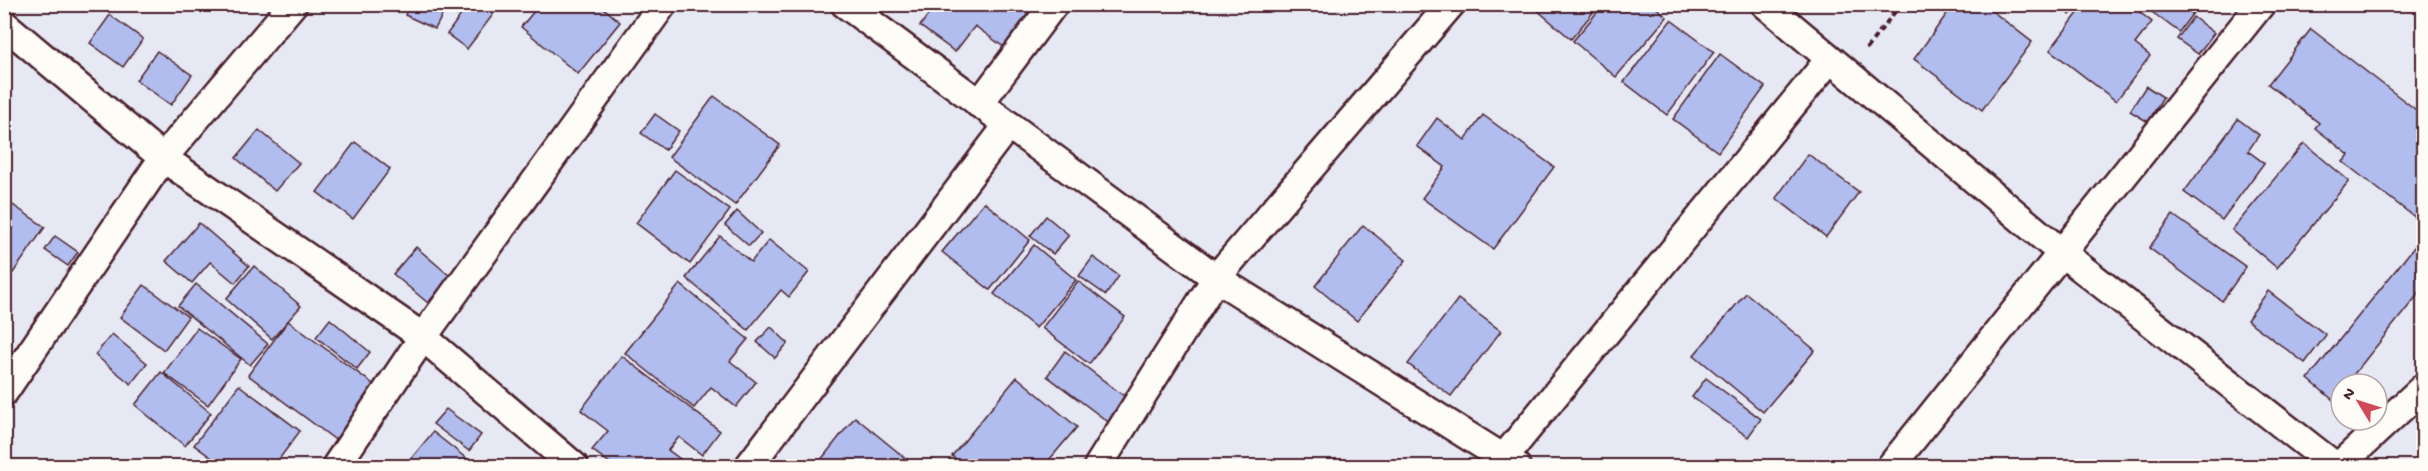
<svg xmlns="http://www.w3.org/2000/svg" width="2428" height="471" font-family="'Gochi Hand',sans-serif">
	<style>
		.building { fill: #b1bdee; stroke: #4a1f2b; stroke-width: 1.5 }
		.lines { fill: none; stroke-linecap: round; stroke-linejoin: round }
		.street-casing { stroke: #4a1f2b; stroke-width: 32 }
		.path { stroke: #4a1f2b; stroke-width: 4; stroke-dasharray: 6 4.5; stroke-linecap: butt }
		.street { stroke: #fdfcf7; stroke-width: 27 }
	</style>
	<rect width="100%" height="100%" fill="#e6e9f4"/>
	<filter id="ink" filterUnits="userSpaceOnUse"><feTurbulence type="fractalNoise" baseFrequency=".0167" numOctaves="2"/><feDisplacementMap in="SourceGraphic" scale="12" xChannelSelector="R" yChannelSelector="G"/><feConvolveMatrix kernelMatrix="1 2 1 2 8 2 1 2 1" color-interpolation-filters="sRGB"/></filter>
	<g filter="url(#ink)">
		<g class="building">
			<polygon points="409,4 438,4 446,8 435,29 405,15"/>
			<polygon points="469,4 484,4 495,12 467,49 447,34"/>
			<polygon points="540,4 599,4 620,22 578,74 521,27"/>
			<polygon points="936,4 1037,4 1005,48 975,26 955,52 920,26"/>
			<polygon points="1530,4 1600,4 1571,39"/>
			<polygon points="1604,4 1652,4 1667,17 1616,77 1573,41"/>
			<polygon points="1954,4 1983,4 2032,42 1982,110 1914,59"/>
			<polygon points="2057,4 2078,4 2070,15"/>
			<polygon points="2085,4 2129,4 2152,22 2135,44 2150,56 2116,101 2050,50"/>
			<polygon points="2141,4 2196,4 2198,6 2179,32"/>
			<polygon points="110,15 143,39 123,67 90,43"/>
			<polygon points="2193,17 2214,33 2198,54 2177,39"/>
			<polygon points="1671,20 1714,52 1667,115 1624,82"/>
			<polygon points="2311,29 2424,116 2424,208 2416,218 2343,162 2349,155 2315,128 2319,123 2268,84"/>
			<polygon points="157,51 192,75 171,105 136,80"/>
			<polygon points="1720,54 1765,87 1718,152 1673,119"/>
			<polygon points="2146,86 2163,97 2148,122 2130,111"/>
			<polygon points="714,96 780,145 735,205 669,157"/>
			<polygon points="655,114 679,131 665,150 641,133"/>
			<polygon points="1483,115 1554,167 1493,249 1422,198 1445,167 1417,146 1437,118 1465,140"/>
			<polygon points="2238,119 2259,135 2248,151 2264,163 2222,220 2184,192"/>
			<polygon points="259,130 299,163 275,191 236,158"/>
			<polygon points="355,142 390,169 353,219 317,192"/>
			<polygon points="2304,143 2349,181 2277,268 2232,230"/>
			<polygon points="1808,154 1859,192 1826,237 1776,198"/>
			<polygon points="675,170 730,210 690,264 636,223"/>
			<polygon points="4,199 45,227 13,273 4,267"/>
			<polygon points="984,202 1030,240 990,290 942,252"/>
			<polygon points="737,211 761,233 749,246 725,225"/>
			<polygon points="2173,215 2246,267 2222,301 2149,248"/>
			<polygon points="1046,216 1069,235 1053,254 1030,236"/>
			<polygon points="199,223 249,266 235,283 210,262 192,283 166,261"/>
			<polygon points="1363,225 1406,260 1357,321 1315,286"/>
			<polygon points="55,236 78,252 68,266 45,250"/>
			<polygon points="720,236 751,262 769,240 809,272 789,297 781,290 748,330 686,278"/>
			<polygon points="2423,236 2424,287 2346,384 2341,384 2341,390 2333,400 2308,379"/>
			<polygon points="1034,245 1076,280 1036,328 994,294"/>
			<polygon points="416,247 450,276 428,303 393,274"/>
			<polygon points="1093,257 1119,276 1106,295 1079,276"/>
			<polygon points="254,266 301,306 272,339 226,299"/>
			<polygon points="1078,281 1125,317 1089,364 1042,328"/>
			<polygon points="196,284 268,344 250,365 178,306"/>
			<polygon points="680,284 748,339 730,361 756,382 736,407 711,387 694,408 625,353"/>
			<polygon points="144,285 188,317 164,350 120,317"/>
			<polygon points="2268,291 2326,335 2305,363 2247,320"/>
			<polygon points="1746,293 1815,350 1763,412 1694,355"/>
			<polygon points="1458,299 1501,331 1451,396 1408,364"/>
			<polygon points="330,319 370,352 357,369 316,337"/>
			<polygon points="288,321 385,393 345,447 248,375"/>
			<polygon points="771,327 788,343 775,358 757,342"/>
			<polygon points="197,328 241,359 208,405 164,373"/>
			<polygon points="112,334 147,363 131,384 95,355"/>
			<polygon points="1065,351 1137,406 1119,430 1047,376"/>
			<polygon points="622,356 720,431 702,455 679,437 668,450 687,464 685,466 614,466 592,450 608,431 581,410"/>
			<polygon points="161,372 211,413 185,446 135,405"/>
			<polygon points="1017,377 1077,427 1044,466 964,466 952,456"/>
			<polygon points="1706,378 1761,419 1748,437 1692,397"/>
			<polygon points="239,385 300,431 274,466 223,466 194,445"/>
			<polygon points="446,409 481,435 469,451 433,424"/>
			<polygon points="855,417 915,466 816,466"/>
			<polygon points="433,432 476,466 405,466"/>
		</g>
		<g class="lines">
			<g class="street-casing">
				<g id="street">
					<polyline points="845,4 1216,278 1516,466"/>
					<polyline points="1765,4 2062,253 2335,466"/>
					<polyline points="4,24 163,158 423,337 574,466"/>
					<polyline points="979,104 1054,4"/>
					<polyline points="4,392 163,158 293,4"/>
					<polyline points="336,466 423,337 663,4"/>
					<polyline points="749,466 1008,125"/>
					<polyline points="1098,466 1216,278 1451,4"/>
					<polyline points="1497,466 1829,60"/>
					<polyline points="1891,466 2261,4"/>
					<polyline points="2339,466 2424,387"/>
				</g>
			</g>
			<polyline class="path" points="1866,49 1901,4"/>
			<use href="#street" class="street"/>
		</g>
	</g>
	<rect width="2428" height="471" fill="none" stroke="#fdfcf7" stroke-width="24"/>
	<rect x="12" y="12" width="2404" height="447" fill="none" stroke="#4a1f2b" stroke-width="2" filter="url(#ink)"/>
	<g transform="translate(2359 402) rotate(308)"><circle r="28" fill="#fdfcf7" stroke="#b5a4a5" stroke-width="1.5"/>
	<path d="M0-4.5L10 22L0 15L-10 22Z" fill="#d1495b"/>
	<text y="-9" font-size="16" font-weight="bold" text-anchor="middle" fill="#4a1f2b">N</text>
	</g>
</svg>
